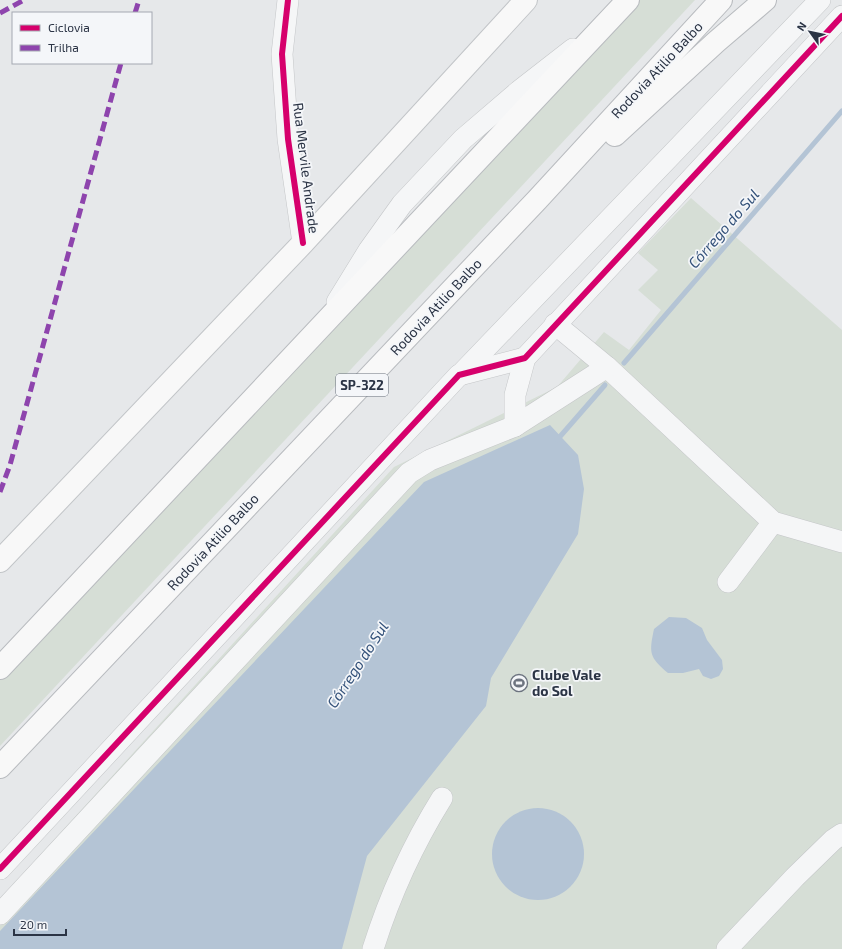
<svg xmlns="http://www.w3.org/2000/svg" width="842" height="949" font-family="'Exo 2',sans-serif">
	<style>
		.green { fill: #d6ded6 }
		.water { fill: #b4c4d5 }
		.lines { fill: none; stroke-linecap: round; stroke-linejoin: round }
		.stream { stroke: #b4c4d5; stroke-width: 5 }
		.minor-casing { stroke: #c4c6c8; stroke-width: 22 }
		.major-casing { stroke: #c2c5c8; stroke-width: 24 }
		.highway-casing { stroke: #b8bbbf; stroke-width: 24 }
		.minor { stroke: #f5f6f7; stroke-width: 21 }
		.major { stroke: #f8f8f8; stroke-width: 22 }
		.highway { stroke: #f8f8f8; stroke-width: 22 }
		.quiet { stroke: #8e44ad; stroke-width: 5; stroke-dasharray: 10 5; stroke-linecap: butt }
		.cycleway-casing { stroke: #f4f6f9; stroke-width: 8 }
		.cycleway { stroke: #d6006c; stroke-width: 6 }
		.labels { text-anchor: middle; stroke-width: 3.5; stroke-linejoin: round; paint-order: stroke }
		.shield { fill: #f4f6f9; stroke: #676e7b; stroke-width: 1 }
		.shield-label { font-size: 13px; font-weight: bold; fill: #2b3445 }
		.street-label { font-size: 14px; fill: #2b3445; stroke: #f4f6f9 }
		.poi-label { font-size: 14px; font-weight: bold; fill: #2b3445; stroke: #f4f6f9; text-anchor: start }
		.water-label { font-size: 15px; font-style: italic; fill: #34527a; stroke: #f4f6f9 }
	</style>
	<rect width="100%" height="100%" fill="#e6e8ea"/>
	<g class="green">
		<polygon points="634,0 695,0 0,746 0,678"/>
		<polygon points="691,198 842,330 842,949 0,949 0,899 394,467 557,387 604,332 629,350 661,310 638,290 658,270 638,253"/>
	</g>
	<g class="water">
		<polygon points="550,425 578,455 584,489 578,534 491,678 486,706 367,856 342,949 0,949 0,931 424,482"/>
		<path d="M669,617L686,618L702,628L707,640L722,660L723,669L719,676L711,679L703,676L699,669L683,673H668C649,657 649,653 654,629Z"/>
		<circle cx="538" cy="854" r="46"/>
	</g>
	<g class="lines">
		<g class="stream">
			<polyline points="624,363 842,111"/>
			<polyline points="557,440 605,385"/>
		</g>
		<g class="minor-casing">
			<g id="minor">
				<polyline points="288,0 282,54 288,139 303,243"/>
				<polyline points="337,302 369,250 402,204 463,139 519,91 573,49"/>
				<polyline points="555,324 607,367 773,522 842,542"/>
				<polyline points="460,375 820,0"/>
				<polyline points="515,426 515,395 525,358 842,16"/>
				<polyline points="728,582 773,522"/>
				<polyline points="0,869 459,375 525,358"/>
				<polyline points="0,914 409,473 430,460 515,426 607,367"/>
				<path d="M373,949C389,898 414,843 442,798"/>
				<polyline points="727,949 795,877 833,840 842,834"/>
			</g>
		</g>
		<g class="major-casing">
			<polyline id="major" points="0,561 303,243 526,0"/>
		</g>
		<g class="highway-casing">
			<g id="highway">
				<polyline points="615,135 716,42 765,0"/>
				<polyline points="0,668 628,0"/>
				<polyline points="0,767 537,200 721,0"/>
			</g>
		</g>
		<use href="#minor" class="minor"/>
		<use href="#major" class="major"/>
		<use href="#highway" class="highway"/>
		<g class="quiet">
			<polyline points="0,13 24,0"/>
			<polyline points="135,13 139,0"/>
			<polyline points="0,492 10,465 121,63"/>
		</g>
		<g class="cycleway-casing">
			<g id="cycleway">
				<polyline points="288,0 282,54 288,139 303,243"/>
				<polyline points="0,869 459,375 525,358 842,16"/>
			</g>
		</g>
		<use href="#cycleway" class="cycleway"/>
	</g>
	<defs>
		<g id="stadium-ring" transform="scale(0.9)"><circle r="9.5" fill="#f4f6f9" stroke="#6c737f" stroke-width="1.5"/><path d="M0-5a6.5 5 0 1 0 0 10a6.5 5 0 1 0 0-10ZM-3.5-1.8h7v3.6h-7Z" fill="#6c737f"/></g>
	</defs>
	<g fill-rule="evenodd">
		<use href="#stadium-ring" x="519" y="683"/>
	</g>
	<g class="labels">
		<rect class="shield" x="336" y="374" width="52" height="22" rx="3"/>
		<g class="shield-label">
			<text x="362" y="390">SP-322</text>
		</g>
		<g class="street-label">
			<text transform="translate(657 70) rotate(-47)" y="5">Rodovia Atilio Balbo</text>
			<text transform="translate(306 168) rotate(83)" y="5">Rua Mervile Andrade</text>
			<text transform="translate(436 307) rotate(-47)" y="5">Rodovia Atilio Balbo</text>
			<text transform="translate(213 542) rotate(-47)" y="5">Rodovia Atilio Balbo</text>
		</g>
		<g class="poi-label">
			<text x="532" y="680">Clube Vale<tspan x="532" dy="16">do Sol</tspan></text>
		</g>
		<g class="water-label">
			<text transform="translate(724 229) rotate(-49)" y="5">Córrego do Sul</text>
			<text transform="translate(358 665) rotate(-57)" y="5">Córrego do Sul</text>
		</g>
	</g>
	<rect x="12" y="12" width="140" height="52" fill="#f4f6f9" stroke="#a4a8b1"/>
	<rect x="20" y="25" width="20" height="6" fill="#d6006c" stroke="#a4a8b1"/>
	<text x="48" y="32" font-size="12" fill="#2b3445">Ciclovia</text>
	<rect x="20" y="45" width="20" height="6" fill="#8e44ad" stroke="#a4a8b1"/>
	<text x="48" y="52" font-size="12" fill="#2b3445">Trilha</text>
	<g transform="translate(810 32) rotate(303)" stroke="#f4f6f9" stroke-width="3" paint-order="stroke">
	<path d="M0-3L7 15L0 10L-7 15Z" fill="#2b3445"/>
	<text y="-6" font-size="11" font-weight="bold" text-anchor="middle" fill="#2b3445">N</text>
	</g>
	<path d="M14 929v6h52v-6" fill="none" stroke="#2b3445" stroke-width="2"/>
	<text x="20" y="929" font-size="12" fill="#2b3445" stroke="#f4f6f9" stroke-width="3" paint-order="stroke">20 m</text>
</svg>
